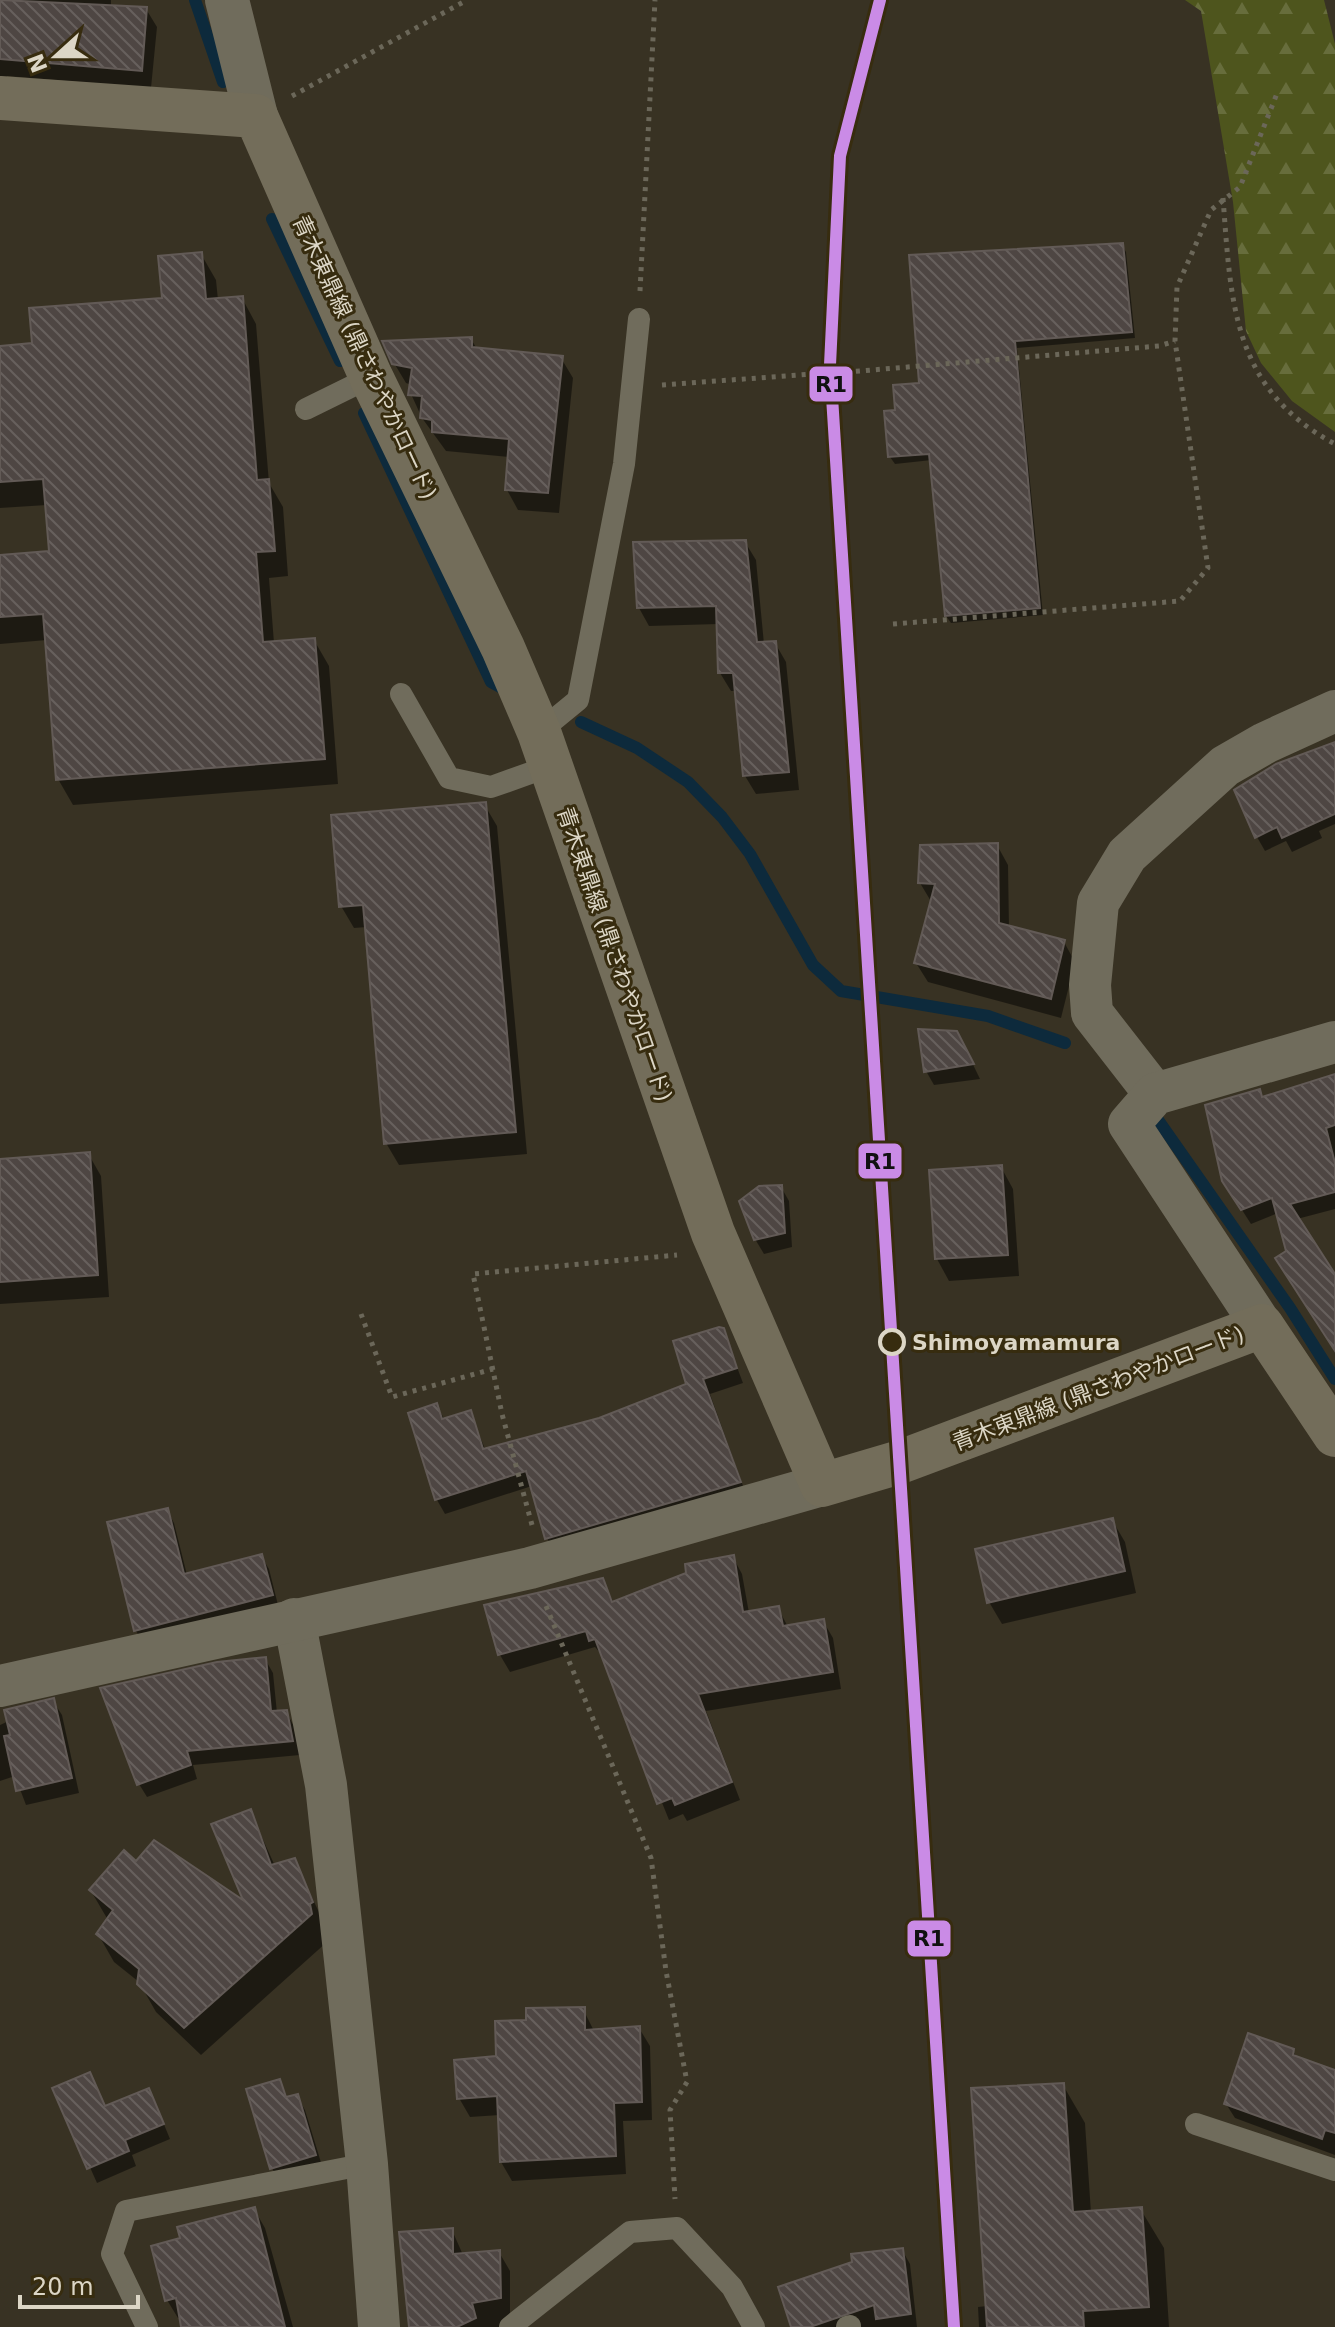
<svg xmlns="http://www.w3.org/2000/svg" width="1335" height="2327" font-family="'DejaVu Sans','Noto Sans JP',sans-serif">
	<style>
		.forest { fill: url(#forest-firs) }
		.shadow { fill: #0007 }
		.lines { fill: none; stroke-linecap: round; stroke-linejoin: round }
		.stream { stroke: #0d2a3c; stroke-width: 12 }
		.building { fill: url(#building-back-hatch); stroke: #625a56; stroke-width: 2 }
		.path { stroke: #6b6759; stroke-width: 5; stroke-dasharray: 4 6; stroke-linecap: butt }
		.service { stroke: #706c5c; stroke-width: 22 }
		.minor { stroke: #706c5c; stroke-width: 42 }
		.tertiary { stroke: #706c5c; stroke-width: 44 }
		.secondary { stroke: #736d5a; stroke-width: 44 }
		.rail-1-casing { stroke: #372c0f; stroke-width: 18 }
		.rail-1 { stroke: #ca8be6; stroke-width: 12 }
		.stop-dot { fill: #372c0f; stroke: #dcd6c6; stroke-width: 4 }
		.labels { text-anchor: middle; stroke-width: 6; stroke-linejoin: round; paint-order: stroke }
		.street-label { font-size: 22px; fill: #dcd6c6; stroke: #372c0f }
		.stop-label { font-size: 22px; font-weight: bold; fill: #dcd6c6; stroke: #372c0f; text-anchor: start }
		.line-badge { stroke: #372c0f; stroke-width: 3 }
		.pale-badge-label { font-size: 22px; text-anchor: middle; font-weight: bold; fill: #111 }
	</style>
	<defs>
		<pattern id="forest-firs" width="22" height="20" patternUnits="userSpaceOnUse" patternTransform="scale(2)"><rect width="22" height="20" fill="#4e551d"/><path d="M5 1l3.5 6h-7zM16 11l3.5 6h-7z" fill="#676d3c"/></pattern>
		<pattern id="building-back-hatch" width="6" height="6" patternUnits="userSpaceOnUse" patternTransform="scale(2)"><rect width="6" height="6" fill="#4e4643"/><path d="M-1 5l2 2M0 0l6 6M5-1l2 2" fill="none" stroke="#67605d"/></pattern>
	</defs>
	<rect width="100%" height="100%" fill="#383223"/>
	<polygon class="forest" points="1185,0 1324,0 1335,44 1335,432 1292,401 1261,363 1246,331 1233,202 1201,11"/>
	<g class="shadow">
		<polygon points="0,0 111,0 111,6 146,9 157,27 151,88 7,76 6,81 0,80"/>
		<polygon points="1122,245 1126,252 1135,338 1017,348 1043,615 951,623 946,616 932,460 895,464 890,457 886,413 897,412 922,384"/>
		<polygon points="201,254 216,280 218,300 242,298 256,324 269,483 283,507 288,576 269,578 274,643 314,640 329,666 338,784 73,805 58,779 47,640 0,644 0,557 51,553 47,505 0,508 0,348 34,345 164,299"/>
		<polygon points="471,339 477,349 561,358 573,378 559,513 518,510 507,490 509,457 446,451 422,418 411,394 412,385 406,383 394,363"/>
		<polygon points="745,542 756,560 764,644 775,643 786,662 799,790 756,794 745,776 737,691 731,691 720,673 719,624 649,626 639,608"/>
		<polygon points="1335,743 1335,824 1319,831 1322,838 1292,852 1286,841 1265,851 1257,837"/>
		<polygon points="484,804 497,826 527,1154 399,1165 386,1143 367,927 354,928 341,906"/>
		<polygon points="997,845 1008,865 1009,928 1064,942 1075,962 1061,1018 928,982 916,963 932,903 920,883"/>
		<polygon points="965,1048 980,1079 934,1085 926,1071"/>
		<polygon points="1335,1076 1335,1209 1297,1219 1335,1278 1335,1339 1289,1252 1278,1213 1251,1224 1233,1196 1259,1091 1263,1098"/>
		<polygon points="89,1155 101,1176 109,1297 0,1304 0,1161"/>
		<polygon points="1001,1167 1013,1189 1019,1276 949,1281 937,1259"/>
		<polygon points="781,1187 789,1201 792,1247 764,1254 755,1239"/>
		<polygon points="723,1330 743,1383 710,1394 747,1497 555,1552 547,1538 532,1486 445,1514 437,1500 410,1414 436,1405 445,1420 470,1413 486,1451 600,1420 689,1385"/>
		<polygon points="167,1510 174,1523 187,1575 261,1556 269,1569 279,1609 144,1644 136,1631 110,1524"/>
		<polygon points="1112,1520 1125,1542 1136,1593 1002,1624 989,1602"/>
		<polygon points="733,1557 742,1574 749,1613 778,1608 788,1627 823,1621 833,1638 841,1689 706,1711 740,1800 687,1821 683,1814 669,1820 603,1656 595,1647 510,1672 500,1655 487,1606 602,1580 614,1603"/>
		<polygon points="265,1659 273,1673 277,1713 286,1712 294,1726 300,1755 193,1765 197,1779 147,1797 139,1784"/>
		<polygon points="53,1701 62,1715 79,1793 26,1805 15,1776 0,1781 0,1725"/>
		<polygon points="250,1811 275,1866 294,1860 328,1931 327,1942 201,2055 156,2012 139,1982 114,1962 98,1934 108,1920 91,1891 136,1864 248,1905"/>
		<polygon points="583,2009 594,2031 639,2028 650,2046 652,2120 623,2121 626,2174 512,2181 501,2162 500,2115 470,2117 459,2098 528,2022"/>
		<polygon points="1293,2051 1298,2059 1335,2072 1335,2155 1235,2118 1226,2104"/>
		<polygon points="89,2074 106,2108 156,2105 170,2139 132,2155 136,2166 97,2183 55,2089"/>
		<polygon points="279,2081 288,2098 297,2096 305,2110 323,2169 280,2182 272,2168"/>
		<polygon points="1063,2085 1085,2123 1091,2213 1141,2210 1164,2248 1169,2327 979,2327 978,2307 987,2306"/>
		<polygon points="254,2209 265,2228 293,2327 183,2327 182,2317 178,2318 167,2300 183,2240"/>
		<polygon points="452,2230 463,2255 499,2252 510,2271 510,2327 411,2327"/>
		<polygon points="902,2250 910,2264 917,2327 793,2327"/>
	</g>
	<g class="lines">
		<g class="stream">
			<polyline points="195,0 223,82"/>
			<polyline points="272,219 340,361"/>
			<polyline points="364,413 491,682 502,688"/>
			<polyline points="581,722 637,748 688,782 722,817 750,854 813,965 841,991 988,1016 1065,1043"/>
			<polyline points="1158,1120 1290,1308 1335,1379"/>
		</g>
	</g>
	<g class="building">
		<polygon points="0,0 147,7 142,71 0,59"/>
		<polygon points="1123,243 1132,332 1015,341 1040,608 945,616 929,454 888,457 884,411 895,410 893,385 919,383 909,255"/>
		<polygon points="202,252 206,299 243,296 257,480 269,479 275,551 256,552 263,642 315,638 325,759 56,780 43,614 0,617 0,555 49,551 43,479 0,482 0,346 32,343 29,308 162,298 158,256"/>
		<polygon points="472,337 472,347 563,356 548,493 505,490 509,439 432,432 432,420 420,418 422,396 408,395 412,368 392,364 382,341"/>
		<polygon points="746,540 757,642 776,641 789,772 743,776 733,673 718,673 716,606 637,608 633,542"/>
		<polygon points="1335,742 1335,814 1282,838 1277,827 1255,838 1234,790 1276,764"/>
		<polygon points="486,802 516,1132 384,1144 363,905 339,907 331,815"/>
		<polygon points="998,843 999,923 1065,940 1051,999 914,963 935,884 918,883 920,845"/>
		<polygon points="918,1029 957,1031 974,1064 924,1072"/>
		<polygon points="1335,1074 1335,1125 1326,1128 1335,1163 1335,1192 1290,1204 1335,1274 1335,1351 1275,1258 1286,1251 1272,1198 1241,1210 1222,1181 1205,1105 1260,1089 1262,1097"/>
		<polygon points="90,1152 98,1275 0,1282 0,1159"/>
		<polygon points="1002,1165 1008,1255 935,1259 929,1170"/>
		<polygon points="782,1185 785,1233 754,1240 739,1201 759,1186"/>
		<polygon points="719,1327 724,1328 737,1368 703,1379 741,1482 545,1539 526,1471 435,1500 408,1413 437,1403 442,1419 471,1410 483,1449 599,1418 686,1384 673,1341"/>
		<polygon points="168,1508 184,1574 262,1554 273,1595 134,1631 107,1522"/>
		<polygon points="1113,1518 1125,1571 987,1603 975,1549"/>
		<polygon points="734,1555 743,1612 779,1606 783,1626 824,1619 833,1672 698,1694 732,1782 675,1805 672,1798 657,1804 595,1639 589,1641 586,1631 498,1655 484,1605 603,1578 612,1602 686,1573 685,1564"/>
		<polygon points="266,1657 271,1711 287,1710 293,1741 187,1751 191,1765 137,1785 100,1688 217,1662"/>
		<polygon points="54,1698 72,1778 16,1791 4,1736 10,1735 4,1710"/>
		<polygon points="251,1809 271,1865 295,1858 313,1902 310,1904 312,1914 184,2028 137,1984 139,1969 96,1934 113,1910 89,1890 124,1850 136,1861 154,1840 243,1900 211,1824"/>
		<polygon points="585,2007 585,2030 640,2026 642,2102 614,2103 616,2156 500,2162 497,2096 457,2099 454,2060 496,2056 495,2021 526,2020 526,2008"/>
		<polygon points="1248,2033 1294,2049 1293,2055 1335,2070 1335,2133 1325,2130 1322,2139 1224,2104"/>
		<polygon points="90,2072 105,2106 149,2088 164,2124 125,2140 129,2151 87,2169 52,2088"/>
		<polygon points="280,2079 286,2097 298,2094 316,2155 270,2169 246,2089"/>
		<polygon points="1064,2083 1073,2212 1142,2207 1149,2307 1083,2311 1084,2327 987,2327 971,2088"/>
		<polygon points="255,2207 285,2327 181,2327 176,2298 165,2301 151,2246 180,2238 177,2227"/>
		<polygon points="453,2228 453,2254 500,2250 501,2298 472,2303 476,2318 457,2327 409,2327 399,2232"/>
		<polygon points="903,2248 911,2314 876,2319 874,2305 810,2327 791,2327 778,2287 852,2262 851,2254"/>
	</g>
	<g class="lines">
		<g class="path">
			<polyline points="292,96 467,0"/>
			<path d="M1223,198C1231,302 1232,389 1335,444"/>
			<polyline points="640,291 655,0"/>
			<polyline points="836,373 1159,346 1175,341"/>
			<polyline points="662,385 826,373"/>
			<polyline points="893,624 1180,601 1208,568 1175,341 1177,287 1211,210 1240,187 1278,91"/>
			<polyline points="361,1314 392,1397 493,1369"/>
			<polyline points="532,1525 502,1414 473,1274 677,1255"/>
			<polyline points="546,1606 651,1858 666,1971 687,2082 670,2110 675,2199"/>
		</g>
		<g class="service">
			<polyline points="306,409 371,377"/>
			<polyline points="401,694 449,778 491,787 550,766"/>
			<polyline points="539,732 578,700 624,464 639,319"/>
			<polyline points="1196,2124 1335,2170"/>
			<polyline points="147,2327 112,2254 126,2211 367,2164"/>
			<polyline points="510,2327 630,2232 677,2228 732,2287 754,2327"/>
			<polyline points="847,2327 850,2326"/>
		</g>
		<g class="minor">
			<polyline points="1155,1094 1092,1013 1090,985 1098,903 1127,855 1225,766 1265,743 1335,711"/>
			<polyline points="1262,1326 1129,1124 1155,1094 1335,1042"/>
			<polyline points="294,1619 326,1785 367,2164 379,2327"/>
			<polyline points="0,1686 530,1568 822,1485"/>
		</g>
		<polyline class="tertiary" points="227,0 256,116"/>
		<polyline class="secondary" points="0,98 256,116 371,377 503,648 539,732 713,1233 822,1485 900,1462 1262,1326 1335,1435"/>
		<g class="rail-1-casing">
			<polyline id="rail-1" points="880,0 840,156 830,365 954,2327"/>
		</g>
		<use href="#rail-1" class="rail-1"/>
	</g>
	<circle class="stop-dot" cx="892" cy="1342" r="12"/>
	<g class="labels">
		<g class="street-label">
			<text transform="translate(365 357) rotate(65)" y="8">青木東鼎線 (鼎さわやかロード)</text>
			<text transform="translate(615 954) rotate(71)" y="8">青木東鼎線 (鼎さわやかロード)</text>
			<text transform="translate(1098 1388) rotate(-21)" y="8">青木東鼎線 (鼎さわやかロード)</text>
		</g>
		<g class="stop-label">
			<text x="912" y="1350">Shimoyamamura</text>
		</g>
	</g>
	<g class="line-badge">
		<rect x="808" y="365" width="46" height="38" rx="8" fill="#ca8be6"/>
		<rect x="857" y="1142" width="46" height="38" rx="8" fill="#ca8be6"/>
		<rect x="906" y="1919" width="46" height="39" rx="8" fill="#ca8be6"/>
	</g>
	<g class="pale-badge-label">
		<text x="831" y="392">R1</text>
		<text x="880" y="1169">R1</text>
		<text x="929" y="1946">R1</text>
	</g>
	<g transform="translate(56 56) rotate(249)" stroke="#372c0f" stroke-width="6" paint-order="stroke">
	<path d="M0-6L14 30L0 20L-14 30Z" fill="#dcd6c6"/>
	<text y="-12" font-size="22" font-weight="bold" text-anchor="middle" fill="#dcd6c6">N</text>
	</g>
	<path d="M20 2295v12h118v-12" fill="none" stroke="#dcd6c6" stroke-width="4"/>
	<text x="32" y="2295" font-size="24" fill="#dcd6c6" stroke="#372c0f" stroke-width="6" paint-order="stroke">20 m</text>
</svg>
